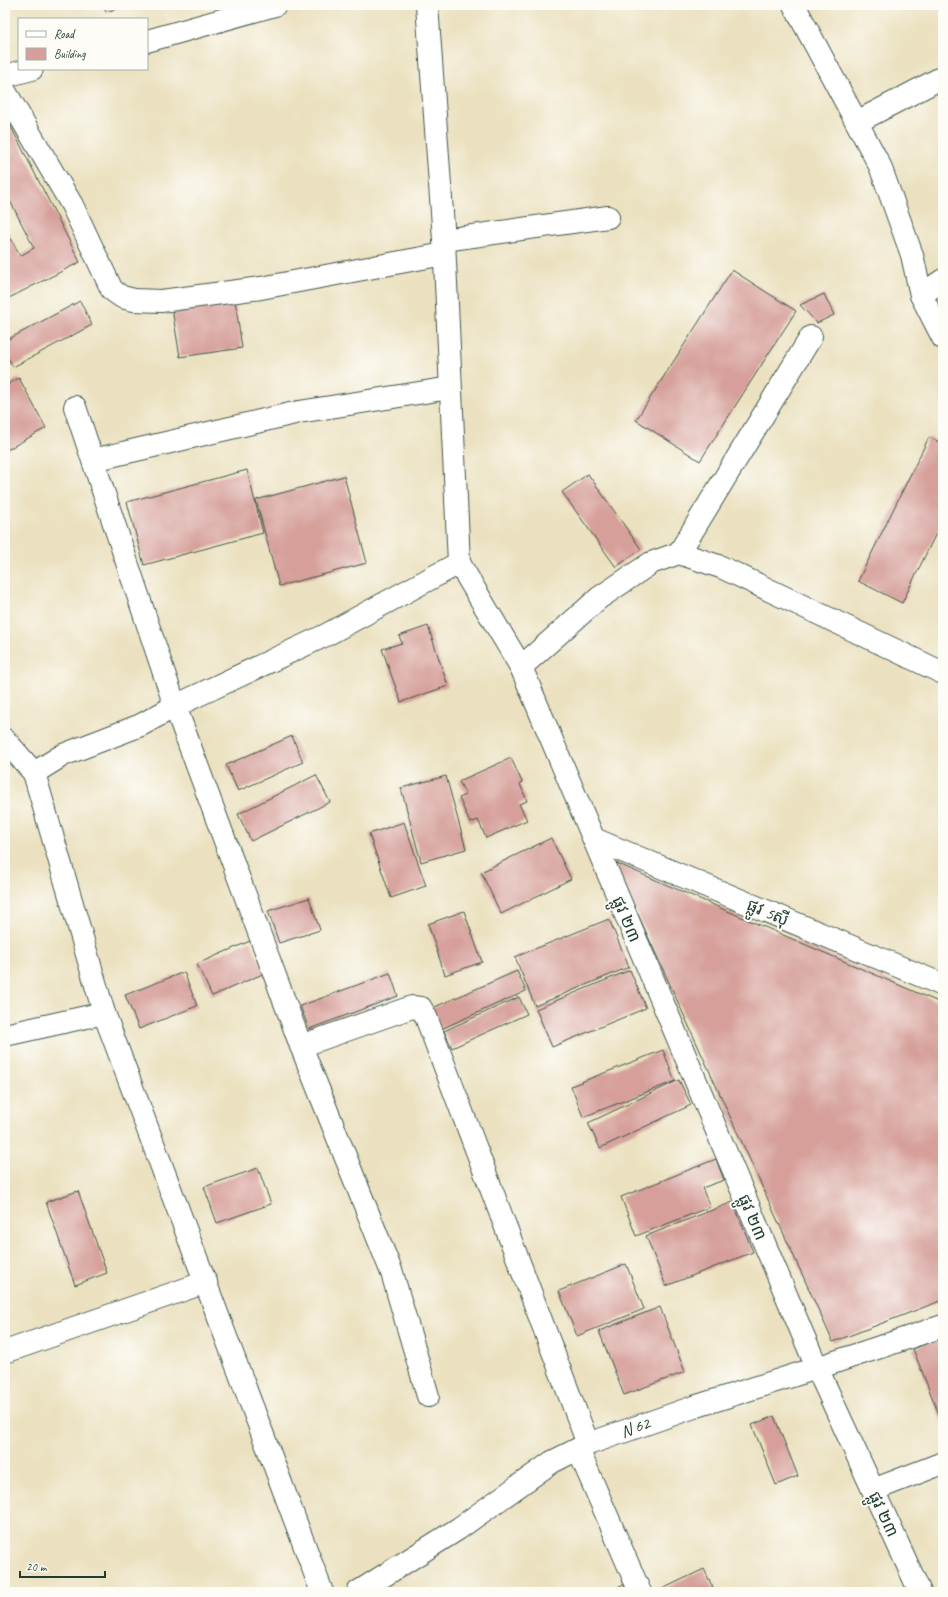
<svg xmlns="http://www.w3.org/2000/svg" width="948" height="1597" font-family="Caveat,'Noto Sans Khmer',sans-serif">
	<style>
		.building { fill: #d69f9a }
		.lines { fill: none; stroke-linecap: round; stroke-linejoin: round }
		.minor-casing { stroke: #3e5649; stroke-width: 24 }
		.minor { stroke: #fff; stroke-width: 22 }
		.labels { text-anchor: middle; stroke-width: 4; stroke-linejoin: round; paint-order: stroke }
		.street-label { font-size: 17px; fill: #1f3d34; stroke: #fdfcf7 }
	</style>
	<rect width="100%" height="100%" fill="#fdfcf7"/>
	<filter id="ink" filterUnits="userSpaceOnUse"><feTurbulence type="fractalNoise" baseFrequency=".025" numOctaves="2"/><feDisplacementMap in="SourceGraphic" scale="8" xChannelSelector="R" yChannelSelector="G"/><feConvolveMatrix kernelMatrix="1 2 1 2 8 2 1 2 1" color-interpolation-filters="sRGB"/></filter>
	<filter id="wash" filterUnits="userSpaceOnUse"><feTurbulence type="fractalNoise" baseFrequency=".012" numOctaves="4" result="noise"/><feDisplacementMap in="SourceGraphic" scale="16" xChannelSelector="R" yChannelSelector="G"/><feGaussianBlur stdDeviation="0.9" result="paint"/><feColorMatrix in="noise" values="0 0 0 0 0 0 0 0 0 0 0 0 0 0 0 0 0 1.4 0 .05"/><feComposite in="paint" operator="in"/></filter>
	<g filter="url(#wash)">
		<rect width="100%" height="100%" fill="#ebe1c0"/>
		<g id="blocks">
			<g class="building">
				<polygon points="104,5 128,5 106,12"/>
				<polygon points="5,115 80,262 5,300 5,227 20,256 34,248 5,191"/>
				<polygon points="732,270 796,311 700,461 636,420"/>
				<polygon points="824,294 834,315 817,323 800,305"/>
				<polygon points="235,300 242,348 180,357 172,309"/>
				<polygon points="80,301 92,325 13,367 5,352 5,341"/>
				<polygon points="19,378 46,428 5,451 5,386"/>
				<polygon points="929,437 943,444 943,519 902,603 858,581"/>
				<polygon points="247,470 263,533 144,565 127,502"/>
				<polygon points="588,474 641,549 616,567 562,492"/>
				<polygon points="344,476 367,563 279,586 256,500"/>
				<polygon points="428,626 448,686 401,702 382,649 402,643 399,636"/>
				<polygon points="292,736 303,762 238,791 226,765"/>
				<polygon points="511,758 522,782 520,784 527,801 519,804 527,820 486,838 478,820 470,823 459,798 466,795 459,781"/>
				<polygon points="316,775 330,802 251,841 238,814"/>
				<polygon points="446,776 466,849 421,862 401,788"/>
				<polygon points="404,822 426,886 391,898 369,834"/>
				<polygon points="551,838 571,879 501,914 481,872"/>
				<polygon points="614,862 943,1004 943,1300 833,1342"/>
				<polygon points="309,898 320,930 279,943 268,911"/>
				<polygon points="464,911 482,962 445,975 428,924"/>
				<polygon points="609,919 629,967 535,1006 515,957"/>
				<polygon points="250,941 265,973 212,996 197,964"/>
				<polygon points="630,970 646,1008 552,1047 536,1009"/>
				<polygon points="517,971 526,991 439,1030 430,1009"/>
				<polygon points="184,972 197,1006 139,1029 125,995"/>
				<polygon points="390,973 398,996 309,1029 300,1006"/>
				<polygon points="519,997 527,1014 452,1048 444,1031"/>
				<polygon points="663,1050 675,1081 583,1117 571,1086"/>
				<polygon points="679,1080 691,1105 600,1148 588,1123"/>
				<polygon points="716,1159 724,1180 702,1188 710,1207 636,1236 621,1197"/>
				<polygon points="258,1168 271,1204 217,1223 204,1187"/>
				<polygon points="78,1191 107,1273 75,1285 46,1202"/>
				<polygon points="733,1202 753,1252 666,1286 646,1236"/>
				<polygon points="626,1264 644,1309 577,1336 559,1291"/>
				<polygon points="660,1307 685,1372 624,1395 599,1331"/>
				<polygon points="943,1337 943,1425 913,1349"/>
				<polygon points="774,1416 798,1476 776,1485 752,1425"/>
				<polygon points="704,1569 715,1592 656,1592"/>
				<polygon points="625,1583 629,1592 608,1592"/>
			</g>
		</g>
	</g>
	<g filter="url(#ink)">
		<use href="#blocks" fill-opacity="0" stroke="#3e5649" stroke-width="1"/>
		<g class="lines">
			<g class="minor-casing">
				<g id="minor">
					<polyline points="427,5 444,240 459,563 521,667 817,1368 920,1592"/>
					<polyline points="794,5 880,166 912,255 921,295 943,338"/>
					<polyline points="147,41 275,5"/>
					<polyline points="5,76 32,69"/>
					<polyline points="5,91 72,205 112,290 122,297 134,300 161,301 261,288 444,254"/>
					<polyline points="857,122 943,77"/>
					<polyline points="444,240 608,217"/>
					<polyline points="921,295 943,280"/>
					<polyline points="75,407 175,706 301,1046 392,1273 428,1396"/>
					<polyline points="93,460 299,412 450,388"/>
					<polyline points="679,553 811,337"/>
					<polyline points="521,667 599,598 651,563 679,553 721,567 943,673"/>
					<polyline points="5,740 34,773 104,1013 322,1592"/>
					<polyline points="34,773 63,755 141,725 175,706 326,635 459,563"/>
					<polyline points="594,839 943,985"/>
					<polyline points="5,1035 104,1013"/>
					<polyline points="301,1046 412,1007 421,1008 426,1017 588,1444"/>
					<polyline points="5,1352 206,1282"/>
					<polyline points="578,1449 640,1592"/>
					<polyline points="873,1490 943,1463"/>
					<polyline points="358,1592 458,1529 552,1462 588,1444 694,1407 817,1368 943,1326"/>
				</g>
			</g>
			<use href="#minor" class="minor"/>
		</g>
	</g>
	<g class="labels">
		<g class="street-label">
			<text transform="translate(768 912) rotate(23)" y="6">ផ្លូវ 5ស៊ី</text>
			<text transform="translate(627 919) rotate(67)" y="6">ផ្លូវ ២៣</text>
			<text transform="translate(753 1217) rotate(67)" y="6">ផ្លូវ ២៣</text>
			<text transform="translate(635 1427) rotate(-20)" y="6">N 62</text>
			<text transform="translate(884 1514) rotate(65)" y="6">ផ្លូវ ២៣</text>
		</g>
	</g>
	<rect width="948" height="1597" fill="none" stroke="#fdfcf7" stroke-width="20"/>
	<rect x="18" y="18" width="130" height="52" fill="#fdfcf7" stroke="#a4b0a9"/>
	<rect x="26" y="31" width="20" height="6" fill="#ffffff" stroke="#a4b0a9"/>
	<text x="54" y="38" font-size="12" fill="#1f3d34">Road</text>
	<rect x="26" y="48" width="20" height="12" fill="#d69f9a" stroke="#a4b0a9"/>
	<text x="54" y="58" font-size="12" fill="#1f3d34">Building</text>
	<path d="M20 1571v6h85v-6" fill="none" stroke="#1f3d34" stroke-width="2"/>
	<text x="26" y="1571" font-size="12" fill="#1f3d34" stroke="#fdfcf7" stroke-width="3" paint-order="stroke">20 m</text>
</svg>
